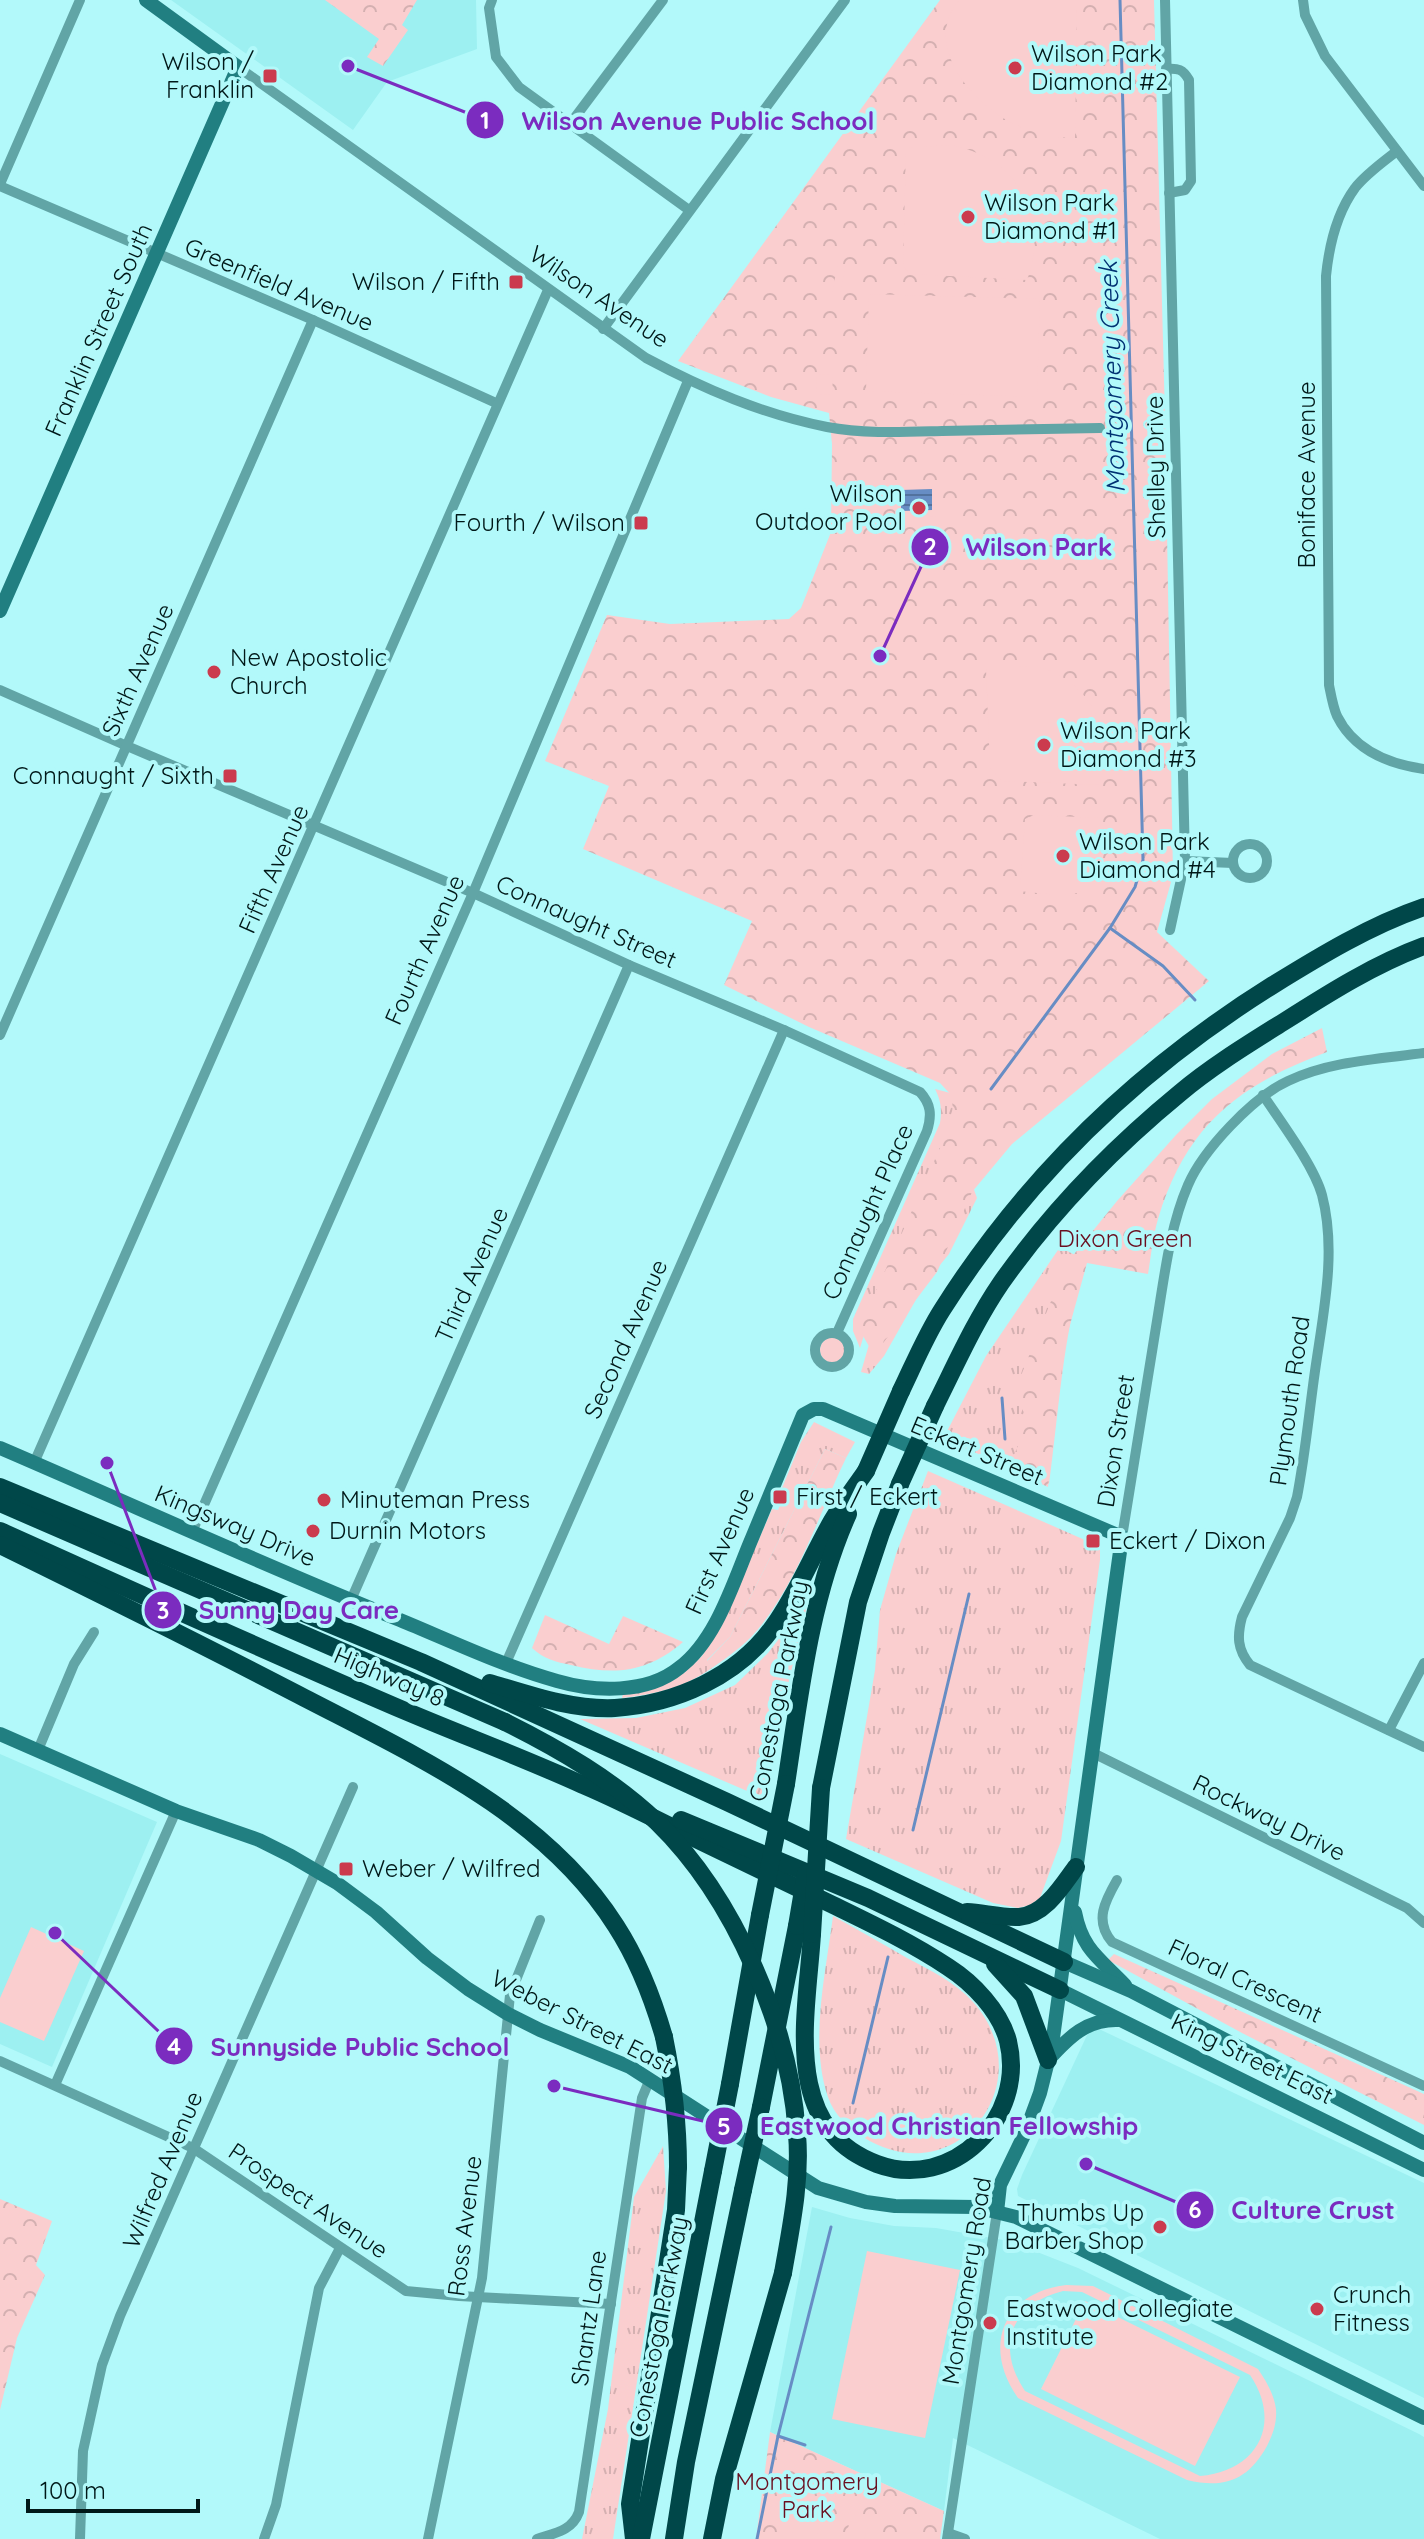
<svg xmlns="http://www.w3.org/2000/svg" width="1424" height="2539" font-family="Quicksand,sans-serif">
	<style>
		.built { fill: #9df0f1 }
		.grass { fill: url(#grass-tufts) }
		.forest { fill: url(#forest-crowns) }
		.pitch { fill: #facecf; fill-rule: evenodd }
		.water { fill: url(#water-rules) }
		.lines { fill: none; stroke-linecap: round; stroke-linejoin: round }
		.stream { stroke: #678dc4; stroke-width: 3 }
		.street { stroke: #61a5a6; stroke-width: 10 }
		.secondary { stroke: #217f81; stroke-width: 14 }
		.highway { stroke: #004749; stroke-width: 18 }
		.highway-bridge { stroke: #004749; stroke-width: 18 }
		.poi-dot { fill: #cb3b4e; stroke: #b2f9fa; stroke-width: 3 }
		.labels { text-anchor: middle; stroke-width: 8; stroke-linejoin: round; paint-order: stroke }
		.poi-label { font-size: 24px; fill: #001818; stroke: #b2f9fa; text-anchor: start }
		.street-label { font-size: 24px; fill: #001818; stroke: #b2f9fa }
		.park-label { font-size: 24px; fill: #6a0e1f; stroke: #b2f9fa }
		.water-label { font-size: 26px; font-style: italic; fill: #003172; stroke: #b2f9fa }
		.leader { fill: none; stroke: #7b2cbf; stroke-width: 3 }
		.callout-dot { fill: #7b2cbf; stroke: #b2f9fa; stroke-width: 3 }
		.mark-label { font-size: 24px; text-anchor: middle; font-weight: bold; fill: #fff }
		.callout-label { font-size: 26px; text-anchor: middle; font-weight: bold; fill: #7b2cbf; stroke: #b2f9fa; stroke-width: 8; stroke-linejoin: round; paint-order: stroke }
	</style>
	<defs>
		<pattern id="grass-tufts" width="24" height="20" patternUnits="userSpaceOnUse" patternTransform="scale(2)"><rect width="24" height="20" fill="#facecf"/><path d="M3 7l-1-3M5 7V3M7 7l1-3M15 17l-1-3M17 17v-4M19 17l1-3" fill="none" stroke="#d4b0b1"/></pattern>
		<pattern id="forest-crowns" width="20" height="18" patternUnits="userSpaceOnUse" patternTransform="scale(2)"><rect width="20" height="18" fill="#facecf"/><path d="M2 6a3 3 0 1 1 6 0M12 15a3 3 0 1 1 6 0" fill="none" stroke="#d4b0b1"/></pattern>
		<pattern id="water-rules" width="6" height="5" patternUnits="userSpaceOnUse" patternTransform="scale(2)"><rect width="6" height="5" fill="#678dc4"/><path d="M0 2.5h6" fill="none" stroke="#52729e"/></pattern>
	</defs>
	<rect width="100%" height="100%" fill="#b2f9fa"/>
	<g class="built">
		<polygon points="171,0 476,0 477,49 387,82 353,130"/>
		<polygon points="0,1754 157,1822 52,2067 0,2044"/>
		<polygon points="1099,2029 1424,2183 1424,2398 1018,2196 1017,2189 1022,2175 1088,2033"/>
		<polygon points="812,2207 850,2218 894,2226 936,2228 1009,2241 1078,2268 1419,2434 1424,2437 1424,2539 1160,2539 953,2438 944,2511 770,2432"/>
	</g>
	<g class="grass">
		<path d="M935,1089L966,1097L869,1319L860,1348L853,1331V1319L940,1123C942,1109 941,1101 935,1089Z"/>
		<polygon points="973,1187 977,1198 949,1254 926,1282 884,1356 869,1374 861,1372 870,1341"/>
		<path d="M1060,1247L1086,1261C1063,1331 1059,1411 1049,1484L943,1439L986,1356Z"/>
		<circle cx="833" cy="1350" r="13"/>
		<path d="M814,1422L855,1442L846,1458L825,1449L730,1637L707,1660L712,1668C684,1688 656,1694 622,1698L623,1694L684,1673L702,1656L721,1627L772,1509L778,1510L784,1496L780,1493L801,1442Z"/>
		<polygon points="928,1471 1094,1544 1100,1550 1100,1560 1061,1841 1040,1898 1030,1905 1018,1908 993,1903 846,1839 875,1670 880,1610 896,1554"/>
		<polygon points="808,1601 761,1797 580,1719 636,1718 685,1708 735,1685 768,1653"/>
		<path d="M833,1916C858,1930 883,1944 907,1958C930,1970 955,1982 973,2002C1044,2081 956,2196 863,2137C848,2127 834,2115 828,2097C809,2042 826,1972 833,1916Z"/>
		<polygon points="663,2146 666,2191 613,2539 582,2539 608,2409 634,2197"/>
	</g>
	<g class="forest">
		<polygon points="325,0 417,0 402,25 408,30 383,66 367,57 379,39"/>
		<polygon points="940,0 1154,0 1165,417 1173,875 1157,932 1209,981 1012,1144 972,1192 937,1272 874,1355 859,1329 953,1119 952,1096 940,1083 809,1027 724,985 752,921 583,849 609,786 545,761 607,615 670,624 789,619 801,608 831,532 832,444 829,413 771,397 678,361"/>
		<path d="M1322,1028L1327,1052C1239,1085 1186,1125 1158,1219C1153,1236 1151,1256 1148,1274L1087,1263L1065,1343L1048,1487L989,1460L991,1453L1013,1458L1028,1420L1021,1407L1012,1398L1066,1264L1117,1201L1176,1135L1212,1099L1272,1054Z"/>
		<path d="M825,1449L846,1458C820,1512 800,1575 763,1623C749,1642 731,1655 712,1668L707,1661L730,1637Z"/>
		<path d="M545,1615L609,1644L623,1616L683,1642C648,1672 616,1676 571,1665C556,1662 544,1659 532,1648Z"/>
		<polygon points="1114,1954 1424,2094 1424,2125 1242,2033 1108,1960"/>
		<polygon points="0,2199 52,2221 36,2265 45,2275 17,2338 0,2410"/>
		<polygon points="770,2432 944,2511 940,2539 756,2539"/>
	</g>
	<g class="pitch">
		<path d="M959,0H1070L1077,7L1075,138C1054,138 1033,133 1014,124C973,104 921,46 959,0Z"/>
		<path d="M950,145C1018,157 1050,217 1027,280L910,274L903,266L906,148Z"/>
		<polygon points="838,263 846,265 840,295 832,293"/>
		<polygon points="869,294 1040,299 1037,397 866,391"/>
		<polygon points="817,374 833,375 832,395 816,394"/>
		<polygon points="895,484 943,484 943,516 895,517"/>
		<path d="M1014,667C1022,667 1031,666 1039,667C1065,673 1091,696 1098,721C1103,741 1100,765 1101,785L1001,781L990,767L986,669Z"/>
		<path d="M1034,815L1103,818C1104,894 1095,901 1020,891L1025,819Z"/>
		<polygon points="31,1927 84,1951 44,2041 0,2022 0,1998"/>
		<polygon points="867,2251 960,2270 925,2438 832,2419"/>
		<path d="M1066,2285L1093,2286L1258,2369C1266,2381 1274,2394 1276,2409C1277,2423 1273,2434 1267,2446C1248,2480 1225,2489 1187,2480L1018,2398C982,2347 1002,2293 1066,2285ZM1063,2291L1082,2292L1250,2375C1283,2424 1257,2471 1200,2476L1025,2391C995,2346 1011,2304 1063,2291Z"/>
		<polygon points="1085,2301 1240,2377 1195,2466 1041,2389"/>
		<polygon points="799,2506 823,2512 816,2539 791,2539"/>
		<polygon points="825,2515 844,2520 839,2539 819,2539"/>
		<polygon points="850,2521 868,2526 864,2539 845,2539"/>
	</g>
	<polygon class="water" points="932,489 932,510 901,511 901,490"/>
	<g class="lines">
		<g class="stream">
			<polyline points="1110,928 1163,966 1195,1000"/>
			<polyline points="991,1089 1110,928 1135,887 1143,860 1120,0"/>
			<polyline points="1002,1398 1005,1439"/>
			<polyline points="913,1830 969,1594"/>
			<polyline points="853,2103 888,1957"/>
			<polyline points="778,2436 805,2445"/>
			<polyline points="757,2539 778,2436 831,2227"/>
		</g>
		<g class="street">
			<polyline points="492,0 489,8 496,57 519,87 689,210"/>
			<polyline points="1165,0 1185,861 1170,930"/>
			<polyline points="1303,0 1305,15 1325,56 1424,186"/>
			<path d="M238,67L646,358C704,389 762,414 827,427C864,434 904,432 942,431C995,430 1048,429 1100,428"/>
			<path d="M1166,69C1178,68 1183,69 1189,80L1191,181L1185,190L1169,193"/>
			<polyline points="570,124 663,0"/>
			<path d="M1397,151C1383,162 1366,174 1355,188C1336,214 1329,246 1326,276L1329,685C1331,695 1333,707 1337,716C1354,750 1388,764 1424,769"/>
			<polyline points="0,184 80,0"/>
			<polyline points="0,186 313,320 496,403"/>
			<polyline points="603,329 845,0"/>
			<path d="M0,690L127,746L473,893L629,965L784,1030L920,1092C931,1104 932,1115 927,1131L837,1333"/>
			<circle cx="1250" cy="861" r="17"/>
			<polyline points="1185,861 1233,863"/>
			<polyline points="0,1035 313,320"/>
			<path d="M1263,1095C1281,1122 1314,1166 1322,1195C1337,1252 1323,1314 1315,1371C1309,1413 1305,1456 1297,1497L1290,1518L1242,1617C1237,1636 1237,1649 1250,1665L1424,1747"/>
			<circle cx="832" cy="1350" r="17"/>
			<polyline points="34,1463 548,290"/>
			<polyline points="192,1532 473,893 688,381"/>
			<path d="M1122,1537C1134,1467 1145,1397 1156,1327C1164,1280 1169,1229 1188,1185C1203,1150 1253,1097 1288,1081C1330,1061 1379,1059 1424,1053"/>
			<polyline points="351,1600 629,965"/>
			<polyline points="506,1663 784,1030"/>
			<polyline points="1389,1730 1424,1663"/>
			<polyline points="38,1750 74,1664 94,1632"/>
			<polyline points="1093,1753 1407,1908 1424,1923"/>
			<path d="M1117,1880C1105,1901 1094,1921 1112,1942L1424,2086"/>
			<polyline points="0,2061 193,2148 406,2291 459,2296 611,2304"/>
			<polyline points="55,2085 176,1811"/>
			<polyline points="948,2533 965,2539"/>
			<polyline points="80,2539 83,2451 102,2365 120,2316 353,1787"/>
			<polyline points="264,2539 276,2505 319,2288 340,2248"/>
			<polyline points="428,2539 482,2278 510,1995 540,1920"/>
			<path d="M537,2539C555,2533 572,2531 579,2512L642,2098L650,2079"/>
			<polyline points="947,2539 997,2212"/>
		</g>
		<g class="secondary">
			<polyline points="0,611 238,67 146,0"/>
			<path d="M0,1448C133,1505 265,1566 400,1620C451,1641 503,1666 557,1681C595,1692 647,1694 679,1668C717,1640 734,1580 752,1538C769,1497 786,1456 803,1415L814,1409H823L1122,1537L1052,2045L1040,2093L1026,2131L1000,2185L997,2212"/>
			<polyline points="0,1734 176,1811 259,1840 291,1856 337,1883 376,1912 427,1958 468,1989 508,2014 540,2030 630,2067 818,2188 866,2202 895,2206 976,2207 1016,2217 1424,2418"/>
			<path d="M1075,1912C1082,1949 1099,1958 1125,1985"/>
			<polyline points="1064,1962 1131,1991 1424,2143"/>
			<polyline points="1060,1990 1424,2170"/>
			<path d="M1049,2059C1069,2037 1087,2019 1118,2020"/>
		</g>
		<g class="highway">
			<path d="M901,1391C914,1364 926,1335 942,1310C1026,1177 1140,1068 1273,985C1320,956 1371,925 1424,907"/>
			<path d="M935,1406C956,1364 975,1321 1001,1283C1051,1212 1113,1148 1180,1093C1212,1066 1250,1043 1285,1021C1329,993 1375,964 1424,946"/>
			<polyline points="0,1487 421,1662 727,1802 1064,1962"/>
			<polyline points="0,1503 505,1722"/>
			<path d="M0,1531C136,1592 272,1654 410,1713C467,1737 526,1759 583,1785C623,1802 661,1822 700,1841C745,1863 789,1884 833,1905C872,1924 912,1943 948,1967C973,1983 1000,2011 1008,2041C1027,2118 952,2192 877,2164C780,2128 807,2015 812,1934"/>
			<path d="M0,1545C100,1594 199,1643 297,1694C412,1754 544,1812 616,1926C638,1960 653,1999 664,2037"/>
			<path d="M490,1683C530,1695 573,1710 615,1708C675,1704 737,1677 773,1627C797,1594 812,1556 832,1521C842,1504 855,1487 866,1471"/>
			<path d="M786,1784C800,1693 810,1599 848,1514"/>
			<polyline points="821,1788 858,1602 881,1533 900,1484"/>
			<polyline points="681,1820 868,1898 1060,1990"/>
			<path d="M967,1912C984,1913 1002,1918 1019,1917C1045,1915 1062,1886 1076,1867"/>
			<polyline points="995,1964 1024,1996 1048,2060"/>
			<polyline points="730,2084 760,1915"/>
			<polyline points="761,2107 797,1926"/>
			<polyline points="634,2539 630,2504 676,2210 678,2167"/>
			<polyline points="641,2539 713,2171"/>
			<polyline points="674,2539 686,2462 743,2190"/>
			<polyline points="712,2539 724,2479 783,2273"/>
		</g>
		<g class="highway-bridge">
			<polyline points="866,1471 901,1391"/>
			<polyline points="900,1484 935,1406"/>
			<path d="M505,1722C559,1749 613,1780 657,1822C735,1898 790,2027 797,2134C801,2181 791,2227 783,2273"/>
			<polyline points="760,1915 786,1784"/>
			<polyline points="797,1926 806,1873"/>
			<polyline points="812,1934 821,1788"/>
			<path d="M664,2037C673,2081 678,2122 678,2167"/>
			<polyline points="713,2171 730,2084"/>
			<polyline points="743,2190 761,2107"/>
		</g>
	</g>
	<g class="poi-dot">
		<circle cx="1015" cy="68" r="8"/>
		<rect x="262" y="68" width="16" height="16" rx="4"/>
		<circle cx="968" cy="217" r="8"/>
		<rect x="508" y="274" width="16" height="16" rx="4"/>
		<circle cx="919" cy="508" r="8"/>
		<rect x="633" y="515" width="16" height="16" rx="4"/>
		<circle cx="214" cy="672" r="8"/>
		<circle cx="1044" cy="745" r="8"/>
		<rect x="222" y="768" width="16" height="16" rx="4"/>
		<circle cx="1063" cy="856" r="8"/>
		<rect x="772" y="1489" width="16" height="16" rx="4"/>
		<circle cx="324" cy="1500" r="8"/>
		<circle cx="313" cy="1531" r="8"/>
		<rect x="1085" y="1533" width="16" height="16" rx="4"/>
		<rect x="338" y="1861" width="16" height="16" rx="4"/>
		<circle cx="1160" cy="2227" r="8"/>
		<circle cx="1317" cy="2309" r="8"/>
		<circle cx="990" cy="2323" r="8"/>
	</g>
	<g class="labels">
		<g class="poi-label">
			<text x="1031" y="62">Wilson Park<tspan x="1031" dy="28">Diamond #2</tspan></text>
			<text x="254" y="70" text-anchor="end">Wilson /<tspan x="254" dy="28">Franklin</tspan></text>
			<text x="984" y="211">Wilson Park<tspan x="984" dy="28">Diamond #1</tspan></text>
			<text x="500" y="290" text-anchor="end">Wilson / Fifth</text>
			<text x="903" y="502" text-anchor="end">Wilson<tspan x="903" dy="28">Outdoor Pool</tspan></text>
			<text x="625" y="531" text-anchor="end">Fourth / Wilson</text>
			<text x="230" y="666">New Apostolic<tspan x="230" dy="28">Church</tspan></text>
			<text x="1060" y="739">Wilson Park<tspan x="1060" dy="28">Diamond #3</tspan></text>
			<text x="214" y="784" text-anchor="end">Connaught / Sixth</text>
			<text x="1079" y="850">Wilson Park<tspan x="1079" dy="28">Diamond #4</tspan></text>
			<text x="796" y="1505">First / Eckert</text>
			<text x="340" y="1508">Minuteman Press</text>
			<text x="329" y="1539">Durnin Motors</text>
			<text x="1109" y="1549">Eckert / Dixon</text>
			<text x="362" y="1877">Weber / Wilfred</text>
			<text x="1144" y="2221" text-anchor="end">Thumbs Up<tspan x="1144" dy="28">Barber Shop</tspan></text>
			<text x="1333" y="2303">Crunch<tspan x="1333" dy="28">Fitness</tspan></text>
			<text x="1006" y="2317">Eastwood Collegiate<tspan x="1006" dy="28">Institute</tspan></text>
		</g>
		<g class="street-label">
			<text transform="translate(279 285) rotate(23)" y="8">Greenfield Avenue</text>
			<text transform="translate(599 297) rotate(34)" y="8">Wilson Avenue</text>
			<text transform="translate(99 330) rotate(-66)" y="8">Franklin Street South</text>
			<text transform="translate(1156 467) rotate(-91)" y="8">Shelley Drive</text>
			<text transform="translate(1307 475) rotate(-90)" y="8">Boniface Avenue</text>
			<text transform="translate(138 670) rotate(-66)" y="8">Sixth Avenue</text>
			<text transform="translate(274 869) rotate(-66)" y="8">Fifth Avenue</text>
			<text transform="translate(586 922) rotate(24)" y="8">Connaught Street</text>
			<text transform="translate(425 950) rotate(-66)" y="8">Fourth Avenue</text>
			<text transform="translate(868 1212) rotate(-66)" y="8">Connaught Place</text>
			<text transform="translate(472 1275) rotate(-66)" y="8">Third Avenue</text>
			<text transform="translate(626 1339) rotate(-66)" y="8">Second Avenue</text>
			<text transform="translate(1290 1401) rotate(-82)" y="8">Plymouth Road</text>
			<text transform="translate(1116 1441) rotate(-81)" y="8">Dixon Street</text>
			<text transform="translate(977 1451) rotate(23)" y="8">Eckert Street</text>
			<text transform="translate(235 1526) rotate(23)" y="8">Kingsway Drive</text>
			<text transform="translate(720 1551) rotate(-66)" y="8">First Avenue</text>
			<text transform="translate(389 1677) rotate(23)" y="8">Highway 8</text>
			<text transform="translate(779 1691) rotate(-79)" y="8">Conestoga Parkway</text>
			<text transform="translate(1269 1818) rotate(26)" y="8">Rockway Drive</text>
			<text transform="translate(1245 1981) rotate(25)" y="8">Floral Crescent</text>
			<text transform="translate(582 2022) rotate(27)" y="8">Weber Street East</text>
			<text transform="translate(1252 2059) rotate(26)" y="8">King Street East</text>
			<text transform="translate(163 2170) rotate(-67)" y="8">Wilfred Avenue</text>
			<text transform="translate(308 2201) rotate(34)" y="8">Prospect Avenue</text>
			<text transform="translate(465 2226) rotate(-83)" y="8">Ross Avenue</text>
			<text transform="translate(967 2281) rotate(-81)" y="8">Montgomery Road</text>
			<text transform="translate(589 2318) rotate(-82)" y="8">Shantz Lane</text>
			<text transform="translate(659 2327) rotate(-79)" y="8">Conestoga Parkway</text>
		</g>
		<g class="park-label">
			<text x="1125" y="1247">Dixon Green</text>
			<text x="807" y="2490">Montgomery<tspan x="807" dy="28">Park</tspan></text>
		</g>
		<g class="water-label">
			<text transform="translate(1112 377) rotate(-92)" y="9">Montgomery Creek</text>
		</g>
	</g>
	<path class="leader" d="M348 66L485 120M880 656L930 547M107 1463L163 1610M55 1933L174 2046M554 2086L724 2126M1086 2164L1195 2210"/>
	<g class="callout-dot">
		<circle cx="348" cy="66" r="8"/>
		<circle cx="880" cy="656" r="8"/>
		<circle cx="107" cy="1463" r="8"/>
		<circle cx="55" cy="1933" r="8"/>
		<circle cx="554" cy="2086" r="8"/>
		<circle cx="1086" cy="2164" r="8"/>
		<circle cx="485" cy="120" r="20"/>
		<circle cx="930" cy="547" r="20"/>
		<circle cx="163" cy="1610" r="20"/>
		<circle cx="174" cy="2046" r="20"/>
		<circle cx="724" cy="2126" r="20"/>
		<circle cx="1195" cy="2210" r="20"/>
	</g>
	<g class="mark-label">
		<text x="485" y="129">1</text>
		<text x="930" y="555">2</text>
		<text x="163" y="1619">3</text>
		<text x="174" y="2055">4</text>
		<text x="724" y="2135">5</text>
		<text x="1195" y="2218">6</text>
	</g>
	<g class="callout-label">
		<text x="698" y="130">Wilson Avenue Public School</text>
		<text x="1039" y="556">Wilson Park</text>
		<text x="299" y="1619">Sunny Day Care</text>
		<text x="360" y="2056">Sunnyside Public School</text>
		<text x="949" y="2135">Eastwood Christian Fellowship</text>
		<text x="1313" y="2219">Culture Crust</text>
	</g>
	<path d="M28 2499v12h170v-12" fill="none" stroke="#001818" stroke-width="4"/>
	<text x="40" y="2499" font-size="24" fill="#001818" stroke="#b2f9fa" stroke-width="6" paint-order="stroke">100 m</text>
</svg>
